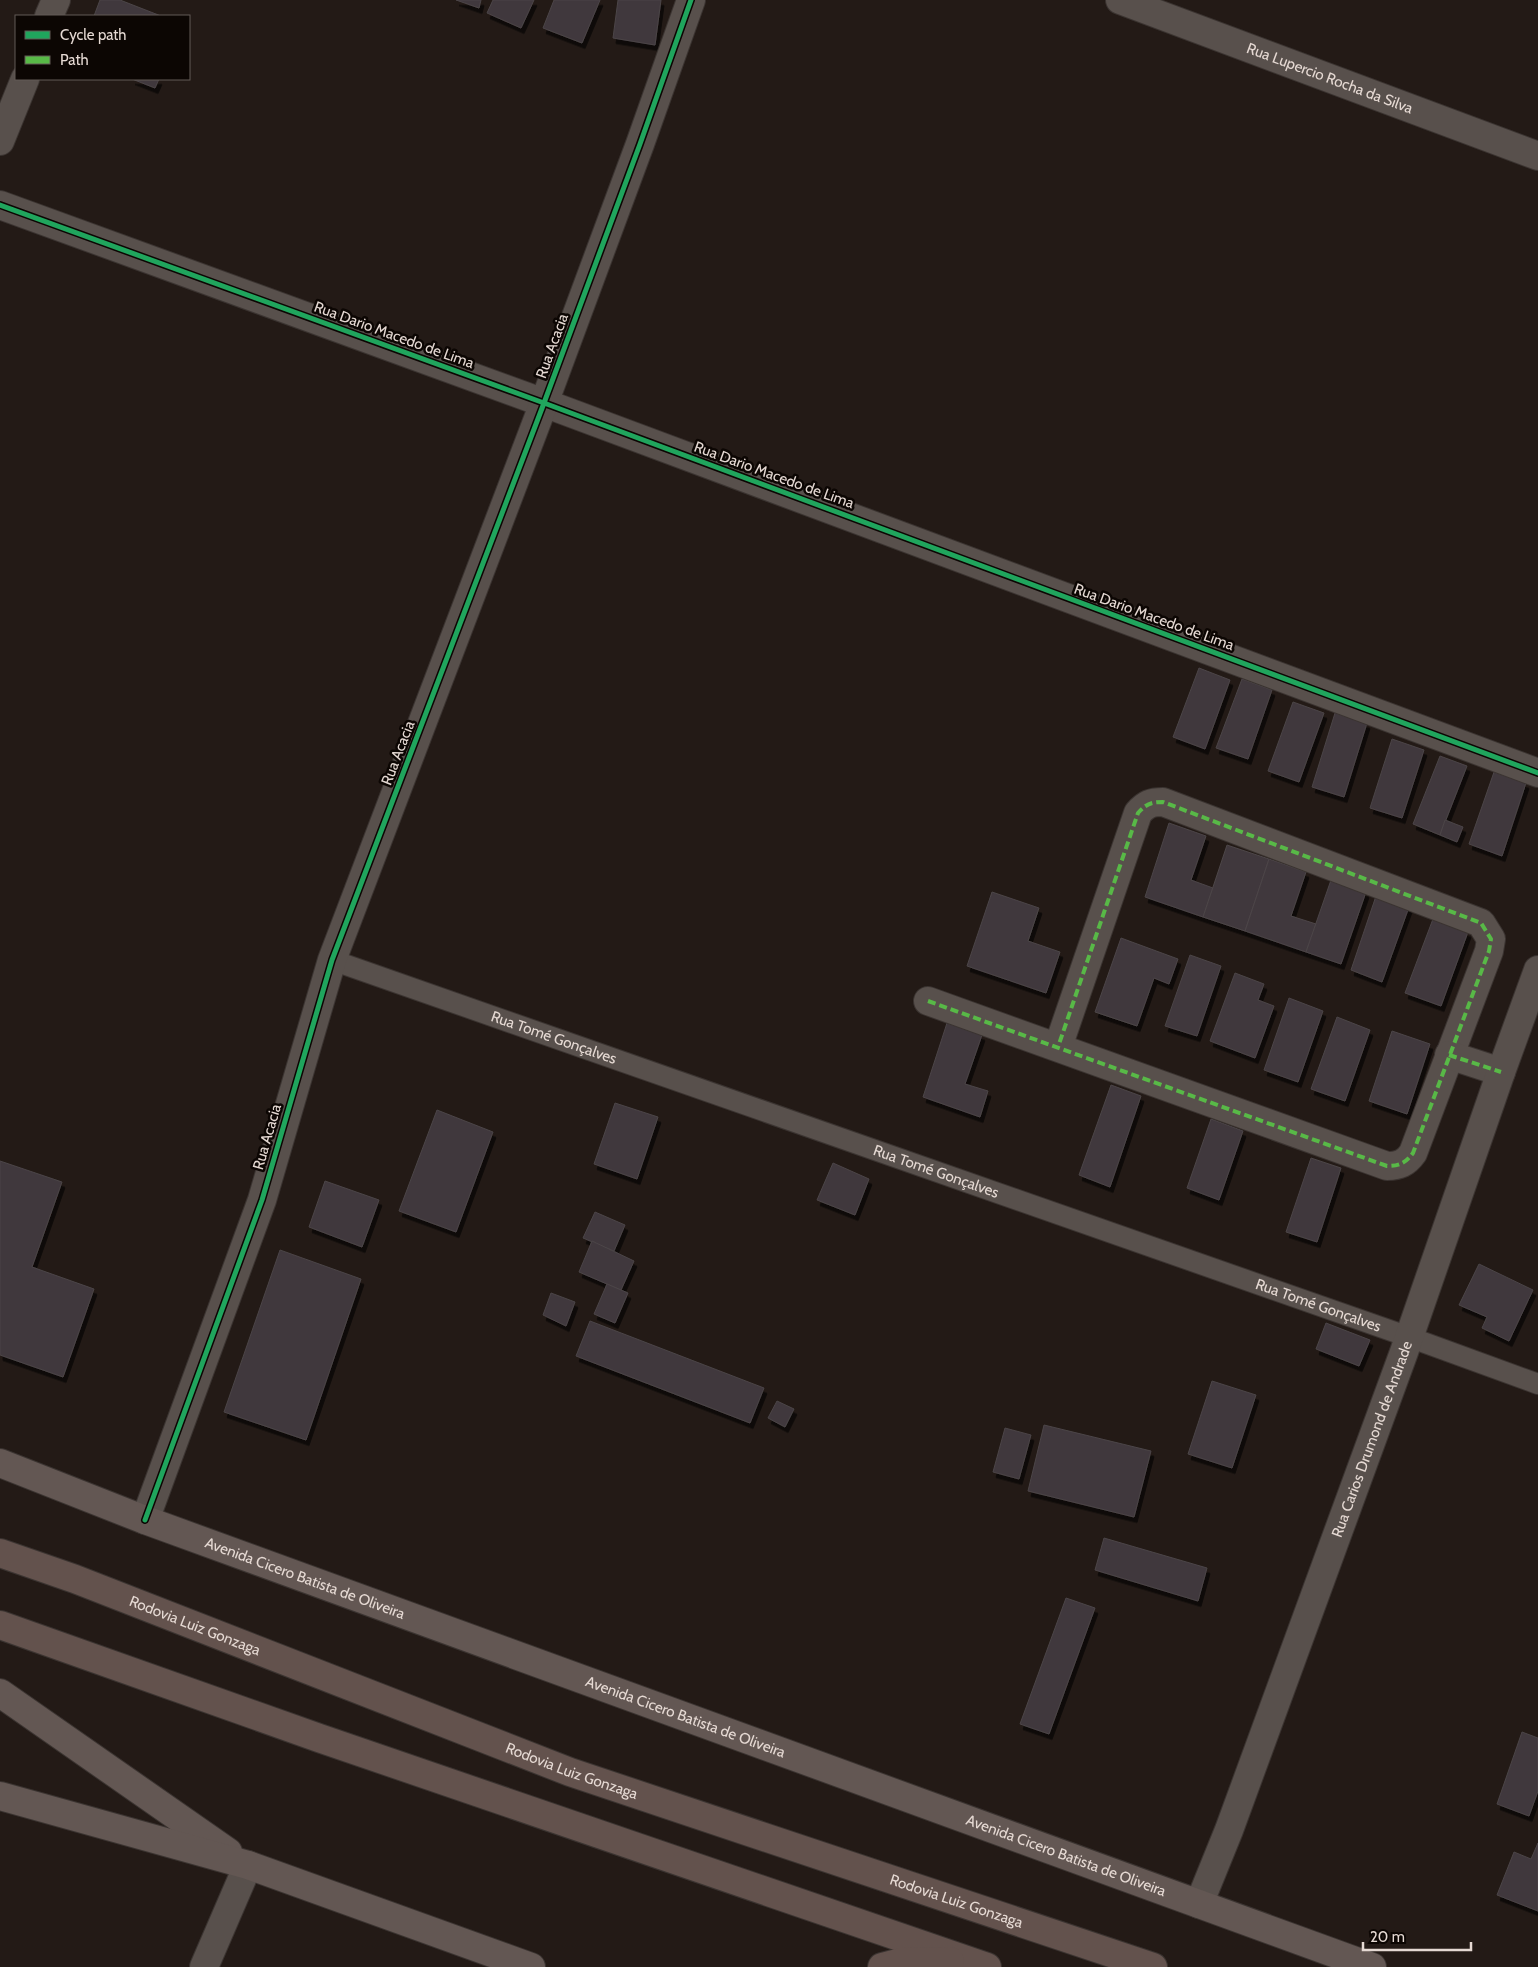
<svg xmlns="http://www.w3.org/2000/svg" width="1538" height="1967" font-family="Cabin,sans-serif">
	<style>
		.building { fill: #41383e; stroke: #4b4547; filter: url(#shadow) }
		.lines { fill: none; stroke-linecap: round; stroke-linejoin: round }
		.lane-casing { stroke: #3b3431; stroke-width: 22 }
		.street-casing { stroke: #3b3431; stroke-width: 30 }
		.secondary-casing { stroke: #3b3431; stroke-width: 30 }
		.highway-casing { stroke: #3b3431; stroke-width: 30 }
		.lane { stroke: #58504c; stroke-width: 20 }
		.street { stroke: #58504c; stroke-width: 28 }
		.secondary { stroke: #635753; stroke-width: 28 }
		.highway { stroke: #63524d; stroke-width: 28 }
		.quiet { stroke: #58b947; stroke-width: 4; stroke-dasharray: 8 4; stroke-linecap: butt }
		.cycleway-casing { stroke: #0c0603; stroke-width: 8 }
		.cycleway { stroke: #20a55d; stroke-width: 5 }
		.labels { text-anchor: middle; stroke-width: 5; stroke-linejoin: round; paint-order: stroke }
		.street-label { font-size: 15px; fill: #e5d9d3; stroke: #0c0603 }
	</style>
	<defs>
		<filter id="shadow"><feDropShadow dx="3" dy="5.5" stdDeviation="0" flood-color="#0009"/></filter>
	</defs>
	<rect width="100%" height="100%" fill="#231a16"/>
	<g class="building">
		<polygon points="100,0 120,0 161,16 94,16"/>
		<polygon points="456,0 481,0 479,8"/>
		<polygon points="493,0 534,0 521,28 487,13"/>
		<polygon points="554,0 600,0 582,43 543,28"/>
		<polygon points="618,0 661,0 655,45 613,38"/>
		<polygon points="132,79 159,79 155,88"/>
		<polygon points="1199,668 1230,680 1205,749 1173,737"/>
		<polygon points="1242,679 1272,690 1248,759 1216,748"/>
		<polygon points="1293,702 1324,713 1299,782 1268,771"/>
		<polygon points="1335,713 1367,723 1344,797 1312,787"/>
		<polygon points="1392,739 1424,750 1402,818 1370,808"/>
		<polygon points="1440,756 1467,766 1440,835 1413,824"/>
		<polygon points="1494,772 1526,783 1502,856 1469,844"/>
		<polygon points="1445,820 1463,827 1457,842 1440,835"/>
		<polygon points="1169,823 1206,836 1191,880 1213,888 1203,917 1145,897"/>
		<polygon points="1227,845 1269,859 1245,931 1203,917"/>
		<polygon points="1269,859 1306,872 1291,916 1316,924 1306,952 1245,931"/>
		<polygon points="1331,880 1366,892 1341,964 1306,952"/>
		<polygon points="992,892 1039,908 1028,941 1060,952 1046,993 967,966"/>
		<polygon points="1376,896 1409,907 1382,982 1351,970"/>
		<polygon points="1433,919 1468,932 1441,1006 1405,993"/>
		<polygon points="1121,938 1178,959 1169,984 1154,978 1137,1026 1095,1012"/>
		<polygon points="1190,955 1221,966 1197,1036 1165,1026"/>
		<polygon points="1235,973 1264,984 1258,1000 1274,1006 1255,1058 1210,1041"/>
		<polygon points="1289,998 1323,1011 1298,1082 1264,1070"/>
		<polygon points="1337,1017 1370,1030 1345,1101 1311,1089"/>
		<polygon points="947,1023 982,1035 965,1084 988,1091 980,1117 923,1097"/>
		<polygon points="1392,1031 1430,1044 1407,1114 1369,1101"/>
		<polygon points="1111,1085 1141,1096 1110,1187 1079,1175"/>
		<polygon points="615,1103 658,1117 637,1179 594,1164"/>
		<polygon points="437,1110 493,1132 456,1232 399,1211"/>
		<polygon points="1211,1119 1243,1131 1219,1200 1187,1188"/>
		<polygon points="1311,1158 1341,1168 1317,1242 1286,1232"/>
		<polygon points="0,1161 62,1182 32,1267 94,1289 63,1377 0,1355"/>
		<polygon points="833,1163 869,1179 855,1215 817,1200"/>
		<polygon points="325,1181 379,1200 362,1247 309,1227"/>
		<polygon points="595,1212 625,1225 614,1251 583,1238"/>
		<polygon points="592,1241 634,1261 621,1290 579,1272"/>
		<polygon points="280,1250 361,1279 306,1440 224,1412"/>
		<polygon points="1479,1264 1533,1290 1509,1341 1482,1328 1487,1317 1459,1305"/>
		<polygon points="607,1284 628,1293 615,1323 594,1314"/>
		<polygon points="551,1293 575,1302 566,1326 543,1315"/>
		<polygon points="590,1321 764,1388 750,1423 576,1356"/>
		<polygon points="1326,1323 1370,1340 1359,1366 1316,1349"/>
		<polygon points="1212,1381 1256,1395 1232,1468 1188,1454"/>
		<polygon points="777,1401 794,1409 785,1427 768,1418"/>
		<polygon points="1044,1425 1151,1451 1134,1517 1028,1491"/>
		<polygon points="1005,1428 1031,1435 1019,1479 993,1472"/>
		<polygon points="1104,1538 1207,1568 1198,1601 1095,1570"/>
		<polygon points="1066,1598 1095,1608 1049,1734 1020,1724"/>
		<polygon points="1522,1732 1538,1738 1538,1791 1529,1816 1497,1804"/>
		<polygon points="1538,1843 1538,1911 1497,1895 1514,1852 1531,1859"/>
	</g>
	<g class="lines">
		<g class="lane-casing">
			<g id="lane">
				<path id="s1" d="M332,960L1409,1337L1538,1384"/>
			</g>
		</g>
		<g class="street-casing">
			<g id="street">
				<path id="s2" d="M1120,0L1538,156"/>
				<polyline points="49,16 56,0"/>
				<polyline points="0,141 25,79"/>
				<polyline points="0,205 544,403 1538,773"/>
				<path d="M928,1001L1387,1166C1399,1166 1406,1163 1413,1153L1489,951L1491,939L1481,923L1163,802C1151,802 1146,804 1138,813L1058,1047"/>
				<polyline points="1449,1055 1501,1072"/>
				<polyline points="145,1520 262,1200 332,960 544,403 640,144 691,0"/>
				<path id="s3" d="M1199,1904L1229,1830L1404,1352L1501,1072L1538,970"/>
				<polyline points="204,1967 248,1865"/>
			</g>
		</g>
		<g class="secondary-casing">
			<g id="secondary">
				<path id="s4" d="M0,1463L145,1520L1372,1967"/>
				<polyline points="0,1693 228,1852"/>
				<polyline points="0,1796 248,1865 531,1967"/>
			</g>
		</g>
		<g class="highway-casing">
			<g id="highway">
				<path id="s5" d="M0,1553L75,1579L570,1772L1153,1967"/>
				<polyline points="0,1625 319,1738 987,1967"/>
				<polyline points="882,1967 901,1962 950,1961"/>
			</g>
		</g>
		<use href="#lane" class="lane"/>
		<use href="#street" class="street"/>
		<use href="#secondary" class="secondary"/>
		<use href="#highway" class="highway"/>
		<g class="quiet">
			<path d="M928,1001L1387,1166C1399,1166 1406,1163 1413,1153L1489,951L1491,939L1481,923L1163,802C1151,802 1146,804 1138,813L1058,1047"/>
			<polyline points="1449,1055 1501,1072"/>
		</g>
		<g class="cycleway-casing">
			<g id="cycleway">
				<polyline points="0,205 544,403 1538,773"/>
				<polyline points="145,1520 262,1200 332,960 544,403 640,144 691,0"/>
			</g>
		</g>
		<use href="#cycleway" class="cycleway"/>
	</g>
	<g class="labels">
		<g class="street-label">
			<text dy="5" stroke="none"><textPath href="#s2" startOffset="224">Rua Lupercio Rocha da Silva</textPath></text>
			<text transform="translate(394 335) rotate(20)" y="5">Rua Dario Macedo de Lima</text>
			<text transform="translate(552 346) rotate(-70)" y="5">Rua Acacia</text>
			<text transform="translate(774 475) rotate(20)" y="5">Rua Dario Macedo de Lima</text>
			<text transform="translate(1154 617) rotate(20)" y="5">Rua Dario Macedo de Lima</text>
			<text transform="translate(398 753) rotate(-69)" y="5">Rua Acacia</text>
			<text dy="5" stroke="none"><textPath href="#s1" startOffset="235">Rua Tomé Gonçalves</textPath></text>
			<text transform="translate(267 1137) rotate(-74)" y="5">Rua Acacia</text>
			<text dy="5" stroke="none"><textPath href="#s1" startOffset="640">Rua Tomé Gonçalves</textPath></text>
			<text dy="5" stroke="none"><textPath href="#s1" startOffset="1045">Rua Tomé Gonçalves</textPath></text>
			<text dy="5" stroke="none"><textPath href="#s3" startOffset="496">Rua Carios Drumond de Andrade</textPath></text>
			<text dy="5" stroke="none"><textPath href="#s4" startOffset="326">Avenida Cicero Batista de Oliveira</textPath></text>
			<text dy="5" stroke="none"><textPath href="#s5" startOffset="208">Rodovia Luiz Gonzaga</textPath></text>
			<text dy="5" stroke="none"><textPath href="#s4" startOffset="731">Avenida Cicero Batista de Oliveira</textPath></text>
			<text dy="5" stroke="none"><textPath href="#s5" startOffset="612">Rodovia Luiz Gonzaga</textPath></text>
			<text dy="5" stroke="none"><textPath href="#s4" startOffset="1136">Avenida Cicero Batista de Oliveira</textPath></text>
			<text dy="5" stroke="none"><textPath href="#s5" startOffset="1018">Rodovia Luiz Gonzaga</textPath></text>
		</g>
	</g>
	<rect x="15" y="15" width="175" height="65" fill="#0c0603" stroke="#635a56"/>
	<rect x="25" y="31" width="25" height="8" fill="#20a55d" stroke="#635a56"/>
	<text x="60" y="40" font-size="15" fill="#e5d9d3">Cycle path</text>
	<rect x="25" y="56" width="25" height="8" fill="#58b947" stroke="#635a56"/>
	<text x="60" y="65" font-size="15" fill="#e5d9d3">Path</text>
	<path d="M1363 1942v8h108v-8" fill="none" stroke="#e5d9d3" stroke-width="2.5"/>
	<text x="1370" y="1942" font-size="15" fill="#e5d9d3" stroke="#0c0603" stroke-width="4" paint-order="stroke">20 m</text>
</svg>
